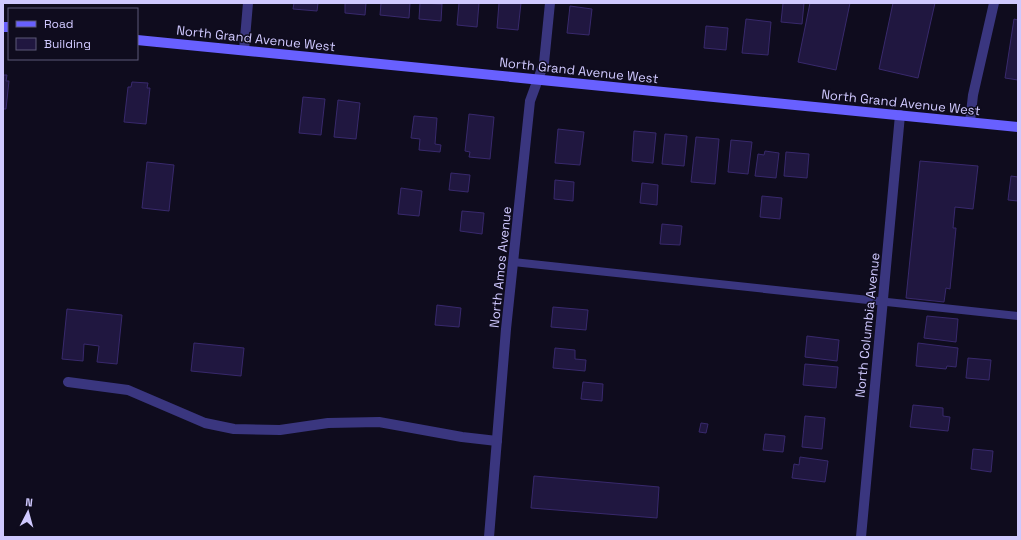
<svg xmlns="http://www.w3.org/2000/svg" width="1021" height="540" font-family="'Space Grotesk',sans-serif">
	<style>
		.building { fill: #201740; stroke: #38296c }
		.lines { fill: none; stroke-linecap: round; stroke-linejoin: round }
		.service { stroke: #3a367f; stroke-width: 8 }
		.minor { stroke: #3a367f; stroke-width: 10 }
		.secondary { stroke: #6860ff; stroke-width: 10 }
		.labels { text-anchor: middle; stroke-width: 3; stroke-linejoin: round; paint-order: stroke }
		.street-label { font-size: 13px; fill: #d0c9ff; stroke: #0f0c1e }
	</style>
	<rect width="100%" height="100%" fill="#0f0c1e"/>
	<g class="building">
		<polygon points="294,3 318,3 317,11 293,9"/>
		<polygon points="345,3 366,3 365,15 345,13"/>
		<polygon points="381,3 410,3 409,18 380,15"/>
		<polygon points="420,3 442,4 441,21 419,19"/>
		<polygon points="459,3 479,3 477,27 457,25"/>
		<polygon points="499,3 521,3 518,30 497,28"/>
		<polygon points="783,3 804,3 802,24 781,22"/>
		<polygon points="810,3 850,3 836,70 798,62"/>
		<polygon points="893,3 935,3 918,78 879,69"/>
		<polygon points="570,6 592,9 589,35 567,33"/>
		<polygon points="746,19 771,22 768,55 742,53"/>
		<polygon points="1014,19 1018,20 1018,80 1005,78"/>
		<polygon points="706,26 728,28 726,50 704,48"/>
		<polygon points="3,75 7,75 6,81 9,81 6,109 3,109"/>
		<polygon points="132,82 148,83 147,88 150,88 146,124 124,122 128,87 131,87"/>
		<polygon points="303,97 325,99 321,135 299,133"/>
		<polygon points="338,100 360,103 356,139 334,137"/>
		<polygon points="469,114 494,117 490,159 469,157 470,152 465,151"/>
		<polygon points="414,116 437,118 435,144 441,145 440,152 419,150 420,139 411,138"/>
		<polygon points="558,129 584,132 580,165 555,163"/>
		<polygon points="634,131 656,133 653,163 632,161"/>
		<polygon points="665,134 687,136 684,166 662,164"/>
		<polygon points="696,137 719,139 715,184 691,182"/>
		<polygon points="731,140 752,142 748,174 728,172"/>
		<polygon points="765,151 779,153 776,178 755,176 758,154 764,155"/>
		<polygon points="786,152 809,154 807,178 784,176"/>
		<polygon points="920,161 978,166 973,209 955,207 953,228 956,228 950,289 946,288 944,302 906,298"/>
		<polygon points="147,162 174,165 169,211 142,208"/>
		<polygon points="451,173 470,175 468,192 449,190"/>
		<polygon points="1011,176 1018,177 1018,201 1008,200"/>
		<polygon points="555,180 574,182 573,201 554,199"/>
		<polygon points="642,183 658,185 657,205 640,203"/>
		<polygon points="401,188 422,191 419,216 398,214"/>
		<polygon points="762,196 782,198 780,219 760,217"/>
		<polygon points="462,211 484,213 482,234 460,231"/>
		<polygon points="662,224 682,226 680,245 660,244"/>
		<polygon points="437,305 461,308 459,327 435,325"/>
		<polygon points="553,307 588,310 586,330 551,327"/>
		<polygon points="67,309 122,315 117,364 97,362 99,346 84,344 83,361 62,359"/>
		<polygon points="927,316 958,319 956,342 924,338"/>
		<polygon points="807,336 839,340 837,361 805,357"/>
		<polygon points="194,343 244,348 241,376 191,371"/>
		<polygon points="918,343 958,348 956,367 947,366 946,369 916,366"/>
		<polygon points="555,348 575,350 575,359 586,360 585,371 553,368"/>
		<polygon points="968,358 991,360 989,380 966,378"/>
		<polygon points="805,364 838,367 836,388 803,385"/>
		<polygon points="583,382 603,384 602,401 581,399"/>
		<polygon points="913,405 943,408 943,416 950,417 948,431 910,427"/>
		<polygon points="805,416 825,418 822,449 802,447"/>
		<polygon points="701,423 708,424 706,433 699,432"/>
		<polygon points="765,434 785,436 783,452 763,450"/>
		<polygon points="973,449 993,451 991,472 971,469"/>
		<polygon points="800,457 828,461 825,482 792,478 794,464 799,465"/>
		<polygon points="534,476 659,487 657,518 531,508"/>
	</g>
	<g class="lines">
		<polyline class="service" points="513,262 1018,316"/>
		<g class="minor">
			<polyline points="244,50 248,3"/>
			<polyline points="970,122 973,95 994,3"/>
			<polyline points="68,382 128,390 205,423 234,429 280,430 328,423 379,422 462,437 497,441"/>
			<polyline points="489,537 506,329 530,101 544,63 550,3"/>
			<polyline points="861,537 900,115"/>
		</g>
		<g class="secondary">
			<polyline points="3,27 9,27"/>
			<polyline points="137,40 1018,127"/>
		</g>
	</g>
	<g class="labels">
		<g class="street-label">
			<text transform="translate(256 38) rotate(6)" y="5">North Grand Avenue West</text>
			<text transform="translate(579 70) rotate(6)" y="5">North Grand Avenue West</text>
			<text transform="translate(901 102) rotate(6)" y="5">North Grand Avenue West</text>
			<text transform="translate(500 267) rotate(-84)" y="5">North Amos Avenue</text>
			<text transform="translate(867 325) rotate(-84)" y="5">North Columbia Avenue</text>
		</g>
	</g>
	<rect width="1021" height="540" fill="none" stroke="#d0c9ff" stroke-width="8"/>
	<rect x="8" y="8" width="130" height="52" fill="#0f0c1e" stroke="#5c5878"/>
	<rect x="16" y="21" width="20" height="6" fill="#6860ff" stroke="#5c5878"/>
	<text x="44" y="28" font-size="12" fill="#d0c9ff">Road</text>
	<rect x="16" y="38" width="20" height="12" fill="#201740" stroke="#5c5878"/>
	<text x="44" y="48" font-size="12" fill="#d0c9ff">Building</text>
	<g transform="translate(28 512) rotate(6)" stroke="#0f0c1e" stroke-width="3" paint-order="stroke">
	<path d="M0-3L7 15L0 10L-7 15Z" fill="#d0c9ff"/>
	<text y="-6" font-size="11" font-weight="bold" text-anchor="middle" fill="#d0c9ff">N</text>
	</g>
</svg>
